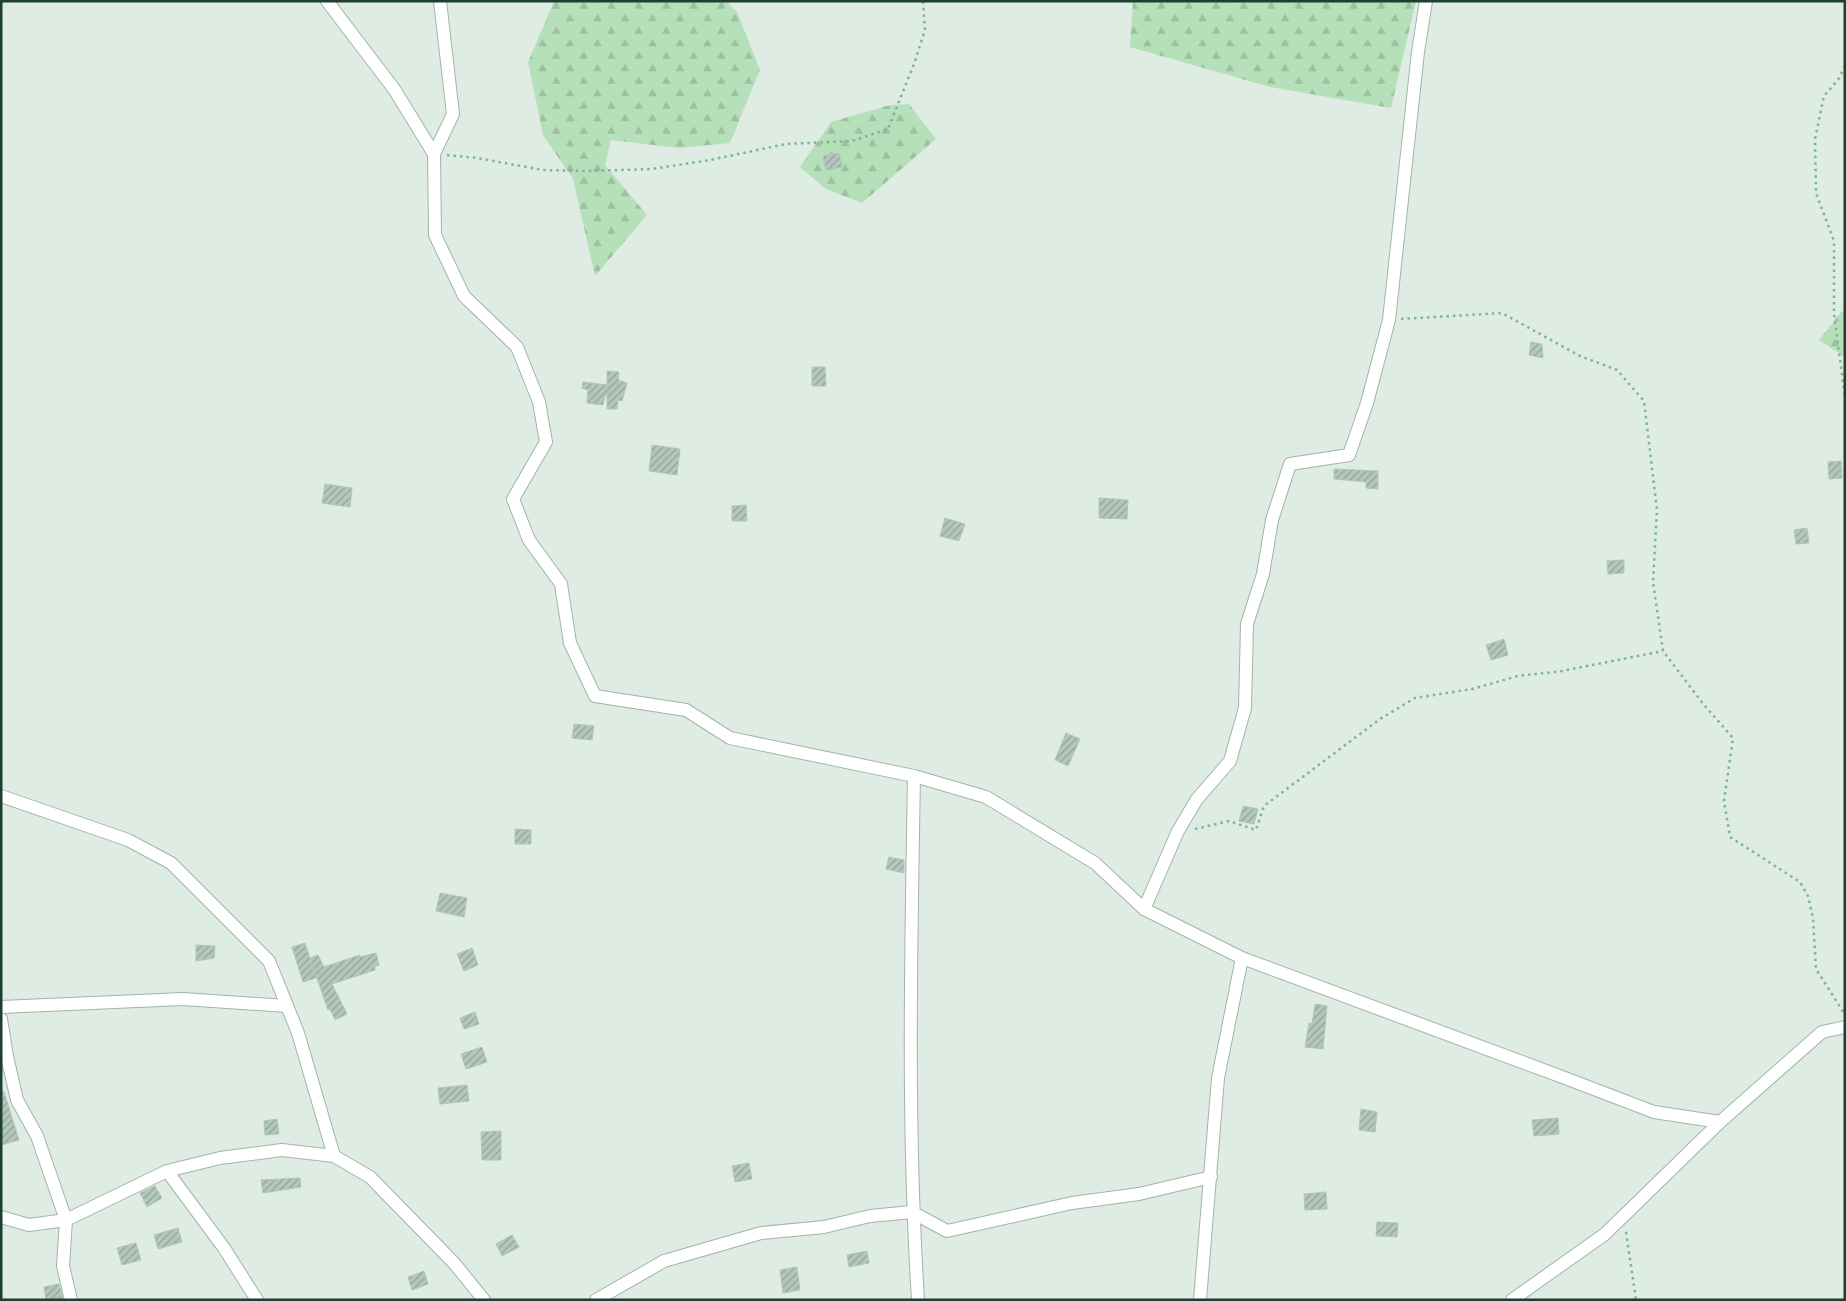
<svg xmlns="http://www.w3.org/2000/svg" width="1846" height="1301" font-family="Quicksand,sans-serif">
	<style>
		.forest { fill: url(#forest-firs) }
		.building { fill: url(#building-hatch); stroke: #b0c6ba }
		.lines { fill: none; stroke-linecap: round; stroke-linejoin: round }
		.minor-casing { stroke: #a1b4aa; stroke-width: 14 }
		.path { stroke: #7bb498; stroke-width: 2.5; stroke-dasharray: 2.5 4; stroke-linecap: butt }
		.minor { stroke: #fff; stroke-width: 12 }
	</style>
	<defs>
		<pattern id="forest-firs" width="22" height="20" patternUnits="userSpaceOnUse" patternTransform="scale(1.25)"><rect width="22" height="20" fill="#b5e0b9"/><path d="M5 1l3.5 6h-7zM16 11l3.5 6h-7z" fill="#9bc19f"/></pattern>
		<pattern id="building-hatch" width="6" height="6" patternUnits="userSpaceOnUse" patternTransform="scale(1.25)"><rect width="6" height="6" fill="#b4c7bc"/><path d="M-1 1l2-2M0 6l6-6M5 7l2-2" fill="none" stroke="#92a399"/></pattern>
	</defs>
	<rect width="100%" height="100%" fill="#dfece4"/>
	<g class="forest">
		<polygon points="554,1 726,1 737,12 760,70 730,143 679,148 611,140 605,165 647,215 595,276 573,179 543,135 528,62"/>
		<polygon points="1133,1 1416,1 1391,108 1270,87 1130,47"/>
		<polygon points="909,104 936,139 862,203 826,189 800,167 831,122 890,105"/>
		<polygon points="1842,311 1845,312 1845,357 1819,340"/>
	</g>
	<g class="building">
		<polygon points="839,153 842,167 826,170 823,156"/>
		<polygon points="1531,342 1542,344 1543,358 1529,355"/>
		<polygon points="812,367 825,367 826,386 812,386"/>
		<polygon points="607,371 619,372 618,380 627,383 622,401 618,400 617,409 607,409 607,396 605,395 603,405 587,403 588,390 582,388 583,382 607,385"/>
		<polygon points="652,445 680,449 677,475 649,471"/>
		<polygon points="1841,461 1842,478 1829,479 1828,462"/>
		<polygon points="1334,469 1378,471 1378,489 1366,488 1366,482 1334,479"/>
		<polygon points="325,484 352,488 350,507 322,503"/>
		<polygon points="1099,498 1128,500 1127,519 1099,518"/>
		<polygon points="746,505 747,521 732,521 732,506"/>
		<polygon points="945,518 965,524 959,541 940,536"/>
		<polygon points="1807,528 1809,543 1796,544 1794,530"/>
		<polygon points="1624,560 1624,573 1608,574 1607,561"/>
		<polygon points="1504,639 1508,655 1491,660 1486,645"/>
		<polygon points="574,724 594,726 592,740 572,738"/>
		<polygon points="1066,733 1080,739 1068,766 1055,760"/>
		<polygon points="1243,806 1258,809 1254,824 1239,821"/>
		<polygon points="515,829 531,830 531,844 515,844"/>
		<polygon points="889,857 904,860 904,873 886,869"/>
		<polygon points="440,893 467,898 464,917 436,911"/>
		<polygon points="305,943 316,978 303,982 292,947"/>
		<polygon points="196,945 215,946 214,958 196,961"/>
		<polygon points="472,948 478,965 464,971 457,954"/>
		<polygon points="376,953 379,965 375,966 375,970 332,984 347,1014 335,1020 330,1009 328,1010 310,958 318,955 324,967 360,955 360,957"/>
		<polygon points="1315,1004 1327,1006 1323,1049 1305,1047 1309,1023 1312,1024"/>
		<polygon points="475,1012 479,1024 464,1029 460,1018"/>
		<polygon points="482,1047 487,1062 466,1069 461,1054"/>
		<polygon points="467,1085 469,1101 440,1104 438,1088"/>
		<polygon points="1,1092 4,1092 19,1140 1,1145"/>
		<polygon points="1361,1109 1377,1112 1375,1132 1359,1130"/>
		<polygon points="1558,1118 1559,1134 1534,1136 1532,1120"/>
		<polygon points="277,1119 279,1134 265,1135 264,1121"/>
		<polygon points="501,1131 501,1160 482,1160 481,1132"/>
		<polygon points="749,1163 752,1179 735,1182 732,1166"/>
		<polygon points="300,1178 301,1187 263,1193 261,1180"/>
		<polygon points="155,1186 162,1198 147,1207 140,1193"/>
		<polygon points="1326,1192 1327,1209 1305,1210 1304,1194"/>
		<polygon points="1377,1222 1398,1223 1397,1237 1376,1236"/>
		<polygon points="178,1228 182,1242 158,1249 154,1235"/>
		<polygon points="512,1235 519,1247 502,1256 496,1244"/>
		<polygon points="136,1243 141,1260 122,1265 117,1248"/>
		<polygon points="867,1251 869,1263 849,1267 847,1255"/>
		<polygon points="797,1267 800,1290 783,1293 780,1270"/>
		<polygon points="424,1271 428,1284 412,1290 408,1277"/>
		<polygon points="59,1284 63,1300 46,1300 44,1287"/>
	</g>
	<g class="lines">
		<g class="minor-casing">
			<g id="minor">
				<polyline points="327,1 394,89 434,154 435,235 464,296 517,347 539,402 546,442 513,499 529,540 561,584 570,643 595,696 686,710 730,738 914,776 986,797 1095,863 1144,909 1242,958 1557,1075 1654,1112 1720,1122 1822,1032 1845,1027"/>
				<polyline points="434,154 453,114 440,1"/>
				<path d="M914,776C911,951 907,1126 918,1300"/>
				<polyline points="1,796 128,840 171,863 269,961 298,1033 334,1156"/>
				<polyline points="1144,909 1178,831 1197,799 1230,761 1245,708 1247,624 1263,574 1272,520 1290,464 1349,455 1367,403 1389,320 1418,52 1426,1"/>
				<polyline points="1,1007 183,999 287,1006"/>
				<polyline points="1,1019 7,1056 17,1100 37,1136 66,1220 63,1266 71,1300"/>
				<polyline points="167,1171 224,1248 257,1300"/>
				<polyline points="1,1217 29,1225 66,1220 167,1171 220,1158 282,1150 334,1156 370,1177 454,1263 484,1300"/>
				<polyline points="596,1300 664,1261 761,1233 824,1227 870,1216 912,1212 947,1231 1072,1203 1139,1194 1211,1177"/>
				<polyline points="1200,1300 1218,1078 1242,958"/>
				<polyline points="1512,1300 1605,1234 1720,1122"/>
			</g>
		</g>
		<g class="path">
			<polyline points="1845,66 1838,80 1824,96 1815,139 1816,193 1834,241 1834,314 1845,397"/>
			<polyline points="447,155 477,158 543,170 586,171 652,169 710,160 786,144 852,141 888,129 914,64 925,30 923,1"/>
			<polyline points="1401,319 1502,313 1580,356 1617,370 1644,401 1657,510 1653,582 1663,651 1704,705 1733,738 1724,801 1730,837 1800,882 1808,896 1813,918 1816,969 1844,1013"/>
			<polyline points="1195,829 1229,821 1256,830 1264,806 1380,719 1415,698 1472,689 1518,676 1562,671 1663,651"/>
			<polyline points="1626,1232 1636,1300"/>
		</g>
		<use href="#minor" class="minor"/>
	</g>
	<rect width="1846" height="1301" fill="none" stroke="#1e3e30" stroke-width="5"/>
</svg>
